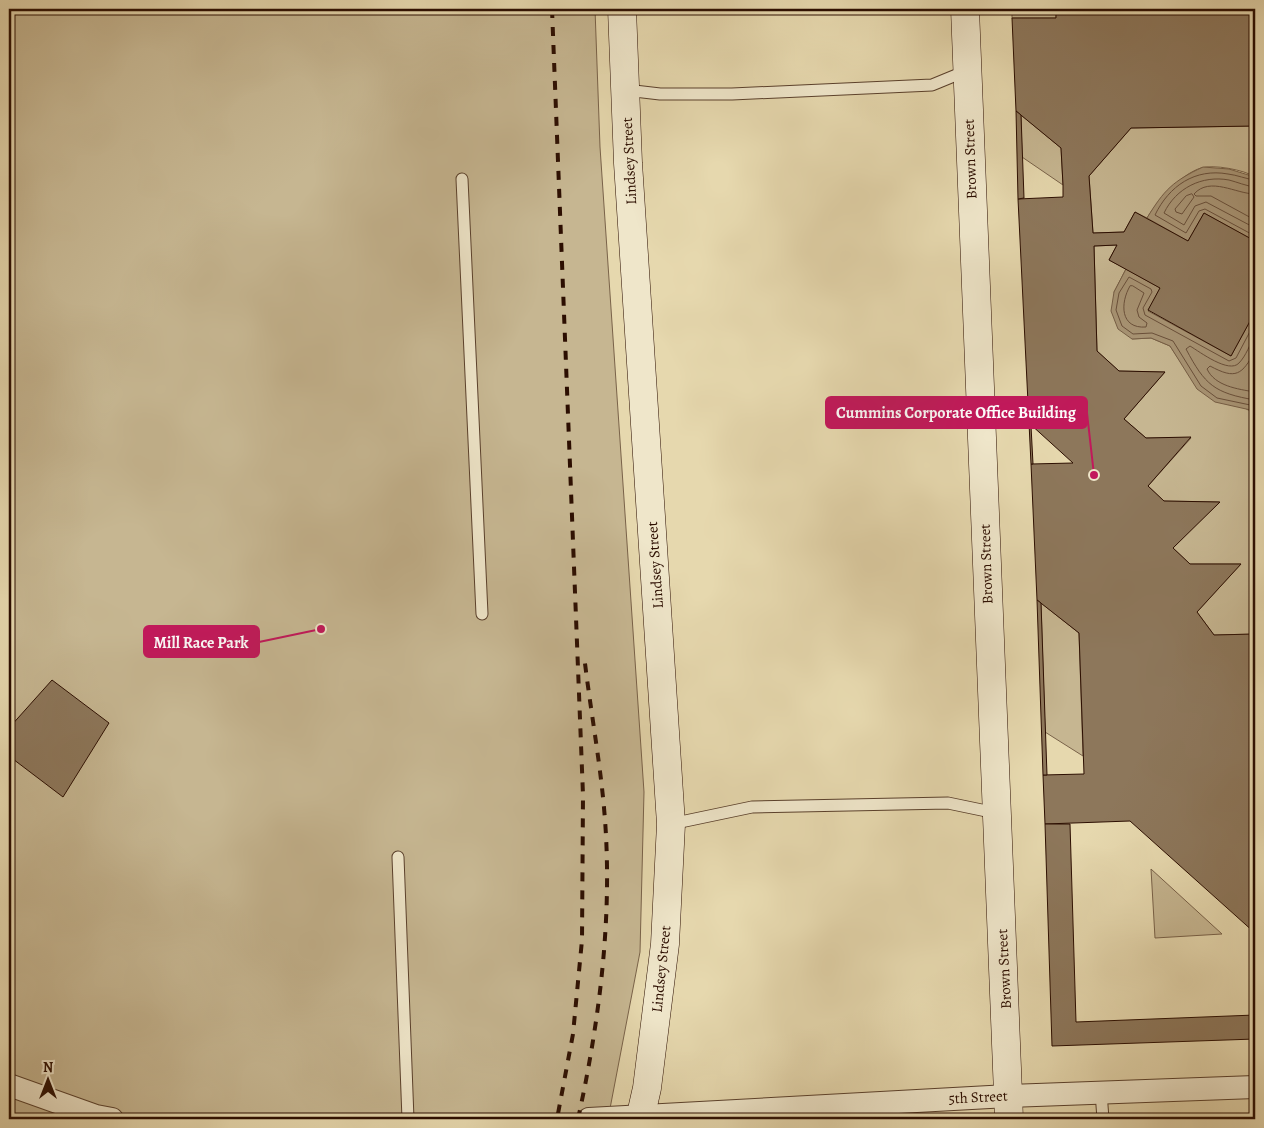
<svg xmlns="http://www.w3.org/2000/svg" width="1264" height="1128" font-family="Alegreya,serif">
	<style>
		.green { fill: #c6b691; stroke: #796249 }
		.water { fill: #a79373; stroke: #765e45 }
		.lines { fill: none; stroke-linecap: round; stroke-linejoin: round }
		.shore { stroke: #6a503a; stroke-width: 1 }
		.building { fill: #8d775b; stroke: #2c0e01 }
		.lane-casing { stroke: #5a402c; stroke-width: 13 }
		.street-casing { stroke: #5a402c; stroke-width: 24 }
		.secondary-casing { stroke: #2c0e01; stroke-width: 29 }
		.lane { stroke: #efe6ca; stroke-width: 11 }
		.street { stroke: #efe6ca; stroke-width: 22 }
		.secondary { stroke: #efe6ca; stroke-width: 28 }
		.rail { stroke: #2c0e01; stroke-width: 4; stroke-dasharray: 9 9; stroke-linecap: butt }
		.labels { text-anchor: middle; stroke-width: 4; stroke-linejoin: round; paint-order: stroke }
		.street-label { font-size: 15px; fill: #2c0e01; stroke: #efe6ca }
		.leader { fill: none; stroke: #c2185b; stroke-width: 2 }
		.callout-dot { fill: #c2185b; stroke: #efe6ca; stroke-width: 2 }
		.callout { fill: #c2185b; stroke: #c2185b; stroke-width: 2 }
		.callout-label { font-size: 16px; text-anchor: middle; font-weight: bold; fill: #fff }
	</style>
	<rect width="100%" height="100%" fill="#e6d8ae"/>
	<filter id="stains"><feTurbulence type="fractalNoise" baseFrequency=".004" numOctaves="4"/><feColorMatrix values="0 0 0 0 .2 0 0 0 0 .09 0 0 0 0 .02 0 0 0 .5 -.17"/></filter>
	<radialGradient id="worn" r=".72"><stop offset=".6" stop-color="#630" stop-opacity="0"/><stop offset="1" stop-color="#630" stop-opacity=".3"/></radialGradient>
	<g class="green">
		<polygon points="9,9 595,9 600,147 644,792 640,952 608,1119 9,1119"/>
		<rect x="1012" y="9" width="44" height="9"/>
		<polygon points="1021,115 1061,148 1063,185 1022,157"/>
		<path d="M1255,126V177C1245,170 1213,164 1201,168C1181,174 1157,201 1147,218L1135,212L1124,232L1093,233L1089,176L1131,128Z"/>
		<polygon points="1117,245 1109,260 1126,269 1114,292 1132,339 1151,338 1170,346 1182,364 1248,410 1255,411 1255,634 1214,635 1197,612 1241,564 1190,564 1173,548 1219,502 1164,501 1148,486 1191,438 1146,438 1124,419 1165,372 1119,371 1097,351 1094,246"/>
		<polygon points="1041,603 1079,633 1083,756 1045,732"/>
		<polygon points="1151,869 1222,934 1155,938"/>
	</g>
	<g class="water">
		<path d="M1203,167L1229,169L1255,177V241L1204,213L1188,241L1147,218C1164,190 1173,181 1203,167Z"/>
		<polygon points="1126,269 1160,288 1148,311 1231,356 1255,312 1255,411 1215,402 1197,389 1170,346 1151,338 1132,339 1118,329 1111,311 1114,292"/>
	</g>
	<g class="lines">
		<g class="shore">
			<path d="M1255,180C1246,179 1237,175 1228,174C1195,168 1169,186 1155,215L1186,233L1199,211L1205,209L1255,236"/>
			<path d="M1255,187C1246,186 1237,182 1229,180C1202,175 1176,188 1164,213L1184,225L1195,206L1206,202L1255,228"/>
			<polygon points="1192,194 1194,197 1182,214 1176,212 1175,209 1186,196"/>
			<path d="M1255,194C1236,194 1210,176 1194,194L1196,196H1211L1255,220"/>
			<path d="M1133,286L1144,293L1137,310L1139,317L1147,323L1146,327C1120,329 1120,303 1130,286Z"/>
			<polyline points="1255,322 1236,358 1229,361 1145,315 1143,308 1152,292 1151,289 1129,277 1119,293 1116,310 1122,326 1133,334 1152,333 1173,341 1201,386 1217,398 1255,406"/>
			<path d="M1255,335C1250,344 1246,356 1239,363C1229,374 1200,352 1190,346L1186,349C1205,385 1214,393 1255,400"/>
			<path d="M1255,351C1242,375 1236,380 1210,366L1207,369C1215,386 1237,389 1255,392"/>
		</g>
	</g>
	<g class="building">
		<polygon points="1056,9 1255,9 1255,126 1131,128 1089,176 1093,233 1124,232 1135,212 1188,241 1204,213 1255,241 1255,312 1231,356 1148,310 1160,288 1109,260 1117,245 1094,246 1097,351 1119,371 1165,372 1124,419 1146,438 1191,437 1148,486 1164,501 1220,502 1173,548 1190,564 1241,564 1197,612 1214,635 1255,634 1255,933 1130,821 1045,824 1043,775 1084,774 1079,633 1037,600 1031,464 1073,463 1029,423 1018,199 1063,197 1063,185 1061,148 1016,111 1012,18 1056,18"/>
		<polygon points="1016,111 1021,115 1024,198 1018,199"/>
		<polygon points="1029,423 1031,426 1033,464 1031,464"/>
		<polygon points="1037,600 1041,603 1047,775 1043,775"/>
		<polygon points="52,680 109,723 63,797 9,756 9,728"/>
		<polygon points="1045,824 1070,824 1076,1022 1255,1015 1255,1039 1052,1046"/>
	</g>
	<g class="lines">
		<g class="lane-casing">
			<g id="lane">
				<polyline points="626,90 660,94 732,94 932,85 966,71"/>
				<polyline points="462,179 482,614"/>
				<polyline points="671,824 752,807 948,803 996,813"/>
				<polyline points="398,857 408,1119"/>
				<polyline points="1101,1092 1103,1119"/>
			</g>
		</g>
		<g class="street-casing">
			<g id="street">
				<polyline points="9,1085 96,1116 112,1119"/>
				<polyline points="589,1119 1008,1096 1255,1087"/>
			</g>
		</g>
		<g class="secondary-casing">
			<g id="secondary">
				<polyline points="622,9 628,163 671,824 665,944 647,1088 640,1119"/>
				<polyline points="965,9 1009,1119"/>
			</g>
		</g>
		<use href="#lane" class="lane"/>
		<use href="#street" class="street"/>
		<use href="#secondary" class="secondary"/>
		<g class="rail">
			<polyline points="552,9 583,795 582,940 573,1034 557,1119"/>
			<path d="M578,1119C598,1028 611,930 606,836C603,775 591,716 584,655"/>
		</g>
	</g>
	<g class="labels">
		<g class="street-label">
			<text transform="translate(970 159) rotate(-92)" y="5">Brown Street</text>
			<text transform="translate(629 161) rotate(-93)" y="5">Lindsey Street</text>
			<text transform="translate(986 564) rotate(-92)" y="5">Brown Street</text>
			<text transform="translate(655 565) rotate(-94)" y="5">Lindsey Street</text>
			<text transform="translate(661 969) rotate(-84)" y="5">Lindsey Street</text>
			<text transform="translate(1004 969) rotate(-93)" y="5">Brown Street</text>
			<text transform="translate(978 1097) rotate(-3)" y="5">5th Street</text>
		</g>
	</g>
	<path class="leader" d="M1094 475L1087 413M321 629L259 642"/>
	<g class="callout-dot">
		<circle cx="1094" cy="475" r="5"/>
		<circle cx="321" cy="629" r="5"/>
	</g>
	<g class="callout">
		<rect x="826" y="397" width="261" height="31" rx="5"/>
		<rect x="144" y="626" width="115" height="31" rx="5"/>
	</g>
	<g class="callout-label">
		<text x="956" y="418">Cummins Corporate Office Building</text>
		<text x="201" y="648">Mill Race Park</text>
	</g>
	<rect width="1264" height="1128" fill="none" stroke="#e6d8ae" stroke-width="30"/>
	<rect x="10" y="10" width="1244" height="1108" fill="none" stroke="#2c0e01" stroke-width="2.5"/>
	<rect x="15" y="15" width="1234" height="1098" fill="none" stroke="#2c0e01"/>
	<g transform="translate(48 1080)" stroke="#efe6ca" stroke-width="4" paint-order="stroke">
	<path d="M0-4L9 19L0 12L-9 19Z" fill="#2c0e01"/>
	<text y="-8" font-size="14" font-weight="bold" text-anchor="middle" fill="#2c0e01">N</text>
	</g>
	<rect width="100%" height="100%" filter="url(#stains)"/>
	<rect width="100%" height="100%" fill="url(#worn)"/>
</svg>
